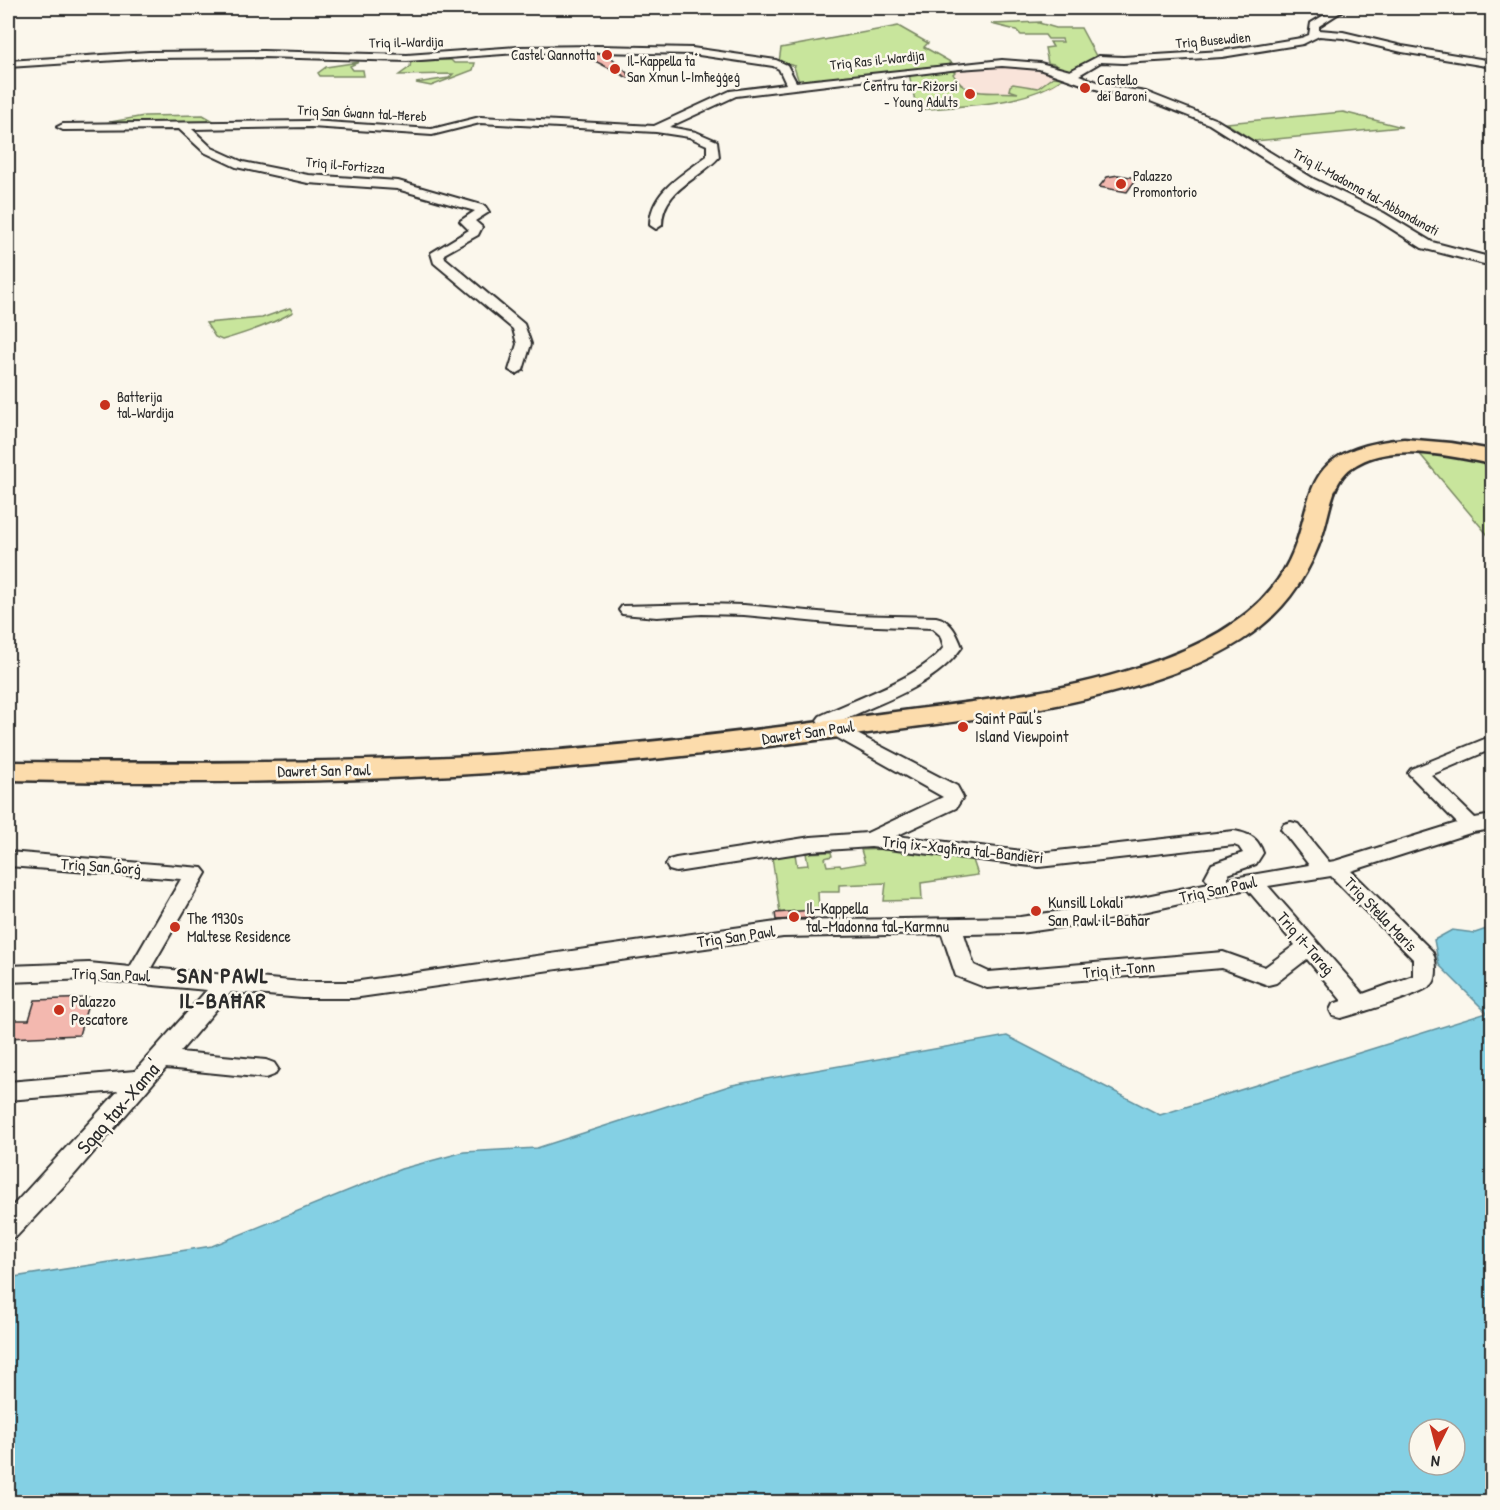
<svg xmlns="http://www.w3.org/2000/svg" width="1500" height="1510" font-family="'Patrick Hand',sans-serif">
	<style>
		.built { fill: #f9e4da }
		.green { fill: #c8e59c; stroke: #7a8864; stroke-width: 1.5 }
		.water { fill: #84d0e4; stroke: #608e9a; stroke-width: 1.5; fill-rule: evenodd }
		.building { fill: #f3b8af; stroke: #2b2b2b; stroke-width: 1.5 }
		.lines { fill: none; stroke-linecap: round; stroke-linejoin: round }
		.minor-casing { stroke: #2b2b2b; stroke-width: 4 }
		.highway-casing { stroke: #2b2b2b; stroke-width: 5 }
		.minor { fill: #fbf7ec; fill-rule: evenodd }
		.highway { fill: #fcdcac; fill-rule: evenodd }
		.poi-dot { fill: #c8321e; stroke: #fbf7ec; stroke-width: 2 }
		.labels { text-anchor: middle; stroke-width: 5; stroke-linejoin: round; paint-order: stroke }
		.far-street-label { font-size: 14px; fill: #2b2b2b; stroke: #fbf7ec }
		.far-poi-label { font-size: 14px; fill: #2b2b2b; stroke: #fbf7ec; text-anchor: start }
		.poi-label { font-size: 16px; fill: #2b2b2b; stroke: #fbf7ec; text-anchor: start }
		.street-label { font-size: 16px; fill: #2b2b2b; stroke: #fbf7ec }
		.near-street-label { font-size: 20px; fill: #2b2b2b; stroke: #fbf7ec }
		.district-label { font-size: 22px; font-weight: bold; letter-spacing: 1.5px; fill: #2b2b2b; stroke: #fbf7ec }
	</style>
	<rect width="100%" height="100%" fill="#fbf7ec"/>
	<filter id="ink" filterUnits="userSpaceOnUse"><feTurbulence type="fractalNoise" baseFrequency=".0167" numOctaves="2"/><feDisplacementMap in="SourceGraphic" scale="12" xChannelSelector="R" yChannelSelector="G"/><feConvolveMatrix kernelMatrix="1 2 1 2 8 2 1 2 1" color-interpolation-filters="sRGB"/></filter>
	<g filter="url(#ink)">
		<polygon class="built" points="1004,65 1045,69 1067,76 1052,87 1002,101 917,110 909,74"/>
		<g class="green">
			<polygon points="1041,22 1039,23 1056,28 1081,28 1097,58 1069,72 1054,64 1048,63 1045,48 1053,47 1050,42 1063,42 1062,39 1048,39 1045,35 1021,35 1016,30 991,24"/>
			<polygon points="898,26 928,43 924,47 954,64 799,82 794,67 795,66 779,62 781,48"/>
			<polygon points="451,60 454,63 475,63 473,70 431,86 416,83 449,78 453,74 399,75 410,67 411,61"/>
			<polygon points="359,62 350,66 353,70 363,70 364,76 320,76 318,73 326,67"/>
			<path d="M949,69L955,72L953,74C967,100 994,90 1018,93L1009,90L1010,86L1013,84L1038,88L1053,77L1064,78C1023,106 965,105 917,110L909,74Z"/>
			<polygon points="1343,112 1402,127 1254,141 1226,123"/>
			<polygon points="203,115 219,124 121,126 105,123 144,116"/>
			<path d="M290,308L293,312C271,325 246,333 222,340L215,337L206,323L262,318Z"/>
			<polygon points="1419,453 1455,454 1492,465 1492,540"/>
			<polygon points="886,849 972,857 978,875 921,883 922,900 884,901 886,883 839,885 839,892 818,892 819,910 780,913 772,857 795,854 797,866 808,865 806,853 831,852 832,856 825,858 827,866 840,865 841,867 865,863 861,850"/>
		</g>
		<path class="water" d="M1492,927V1502H8V1278L212,1246L401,1169L464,1152L537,1148L732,1085L1007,1036L1160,1115L1487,1013L1439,965L1434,940L1452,930L1475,933ZM1419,1429H1455V1465H1419Z"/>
		<g class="building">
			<polygon points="594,54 608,54 630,76 628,78 595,61"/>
			<polygon points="1118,175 1137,178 1127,192 1099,187 1107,177"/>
			<polygon points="812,910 813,918 776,920 775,913"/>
			<polygon points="90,998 79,1035 8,1038 13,1020 29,1020 35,1000"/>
		</g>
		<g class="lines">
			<g class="minor-casing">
				<g id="minor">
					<path d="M1336,8H1347L1319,26V30L1343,32L1402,46L1492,61V67L1402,52L1343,38L1319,36L1303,44L1222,57L1123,63L1101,62L1079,75L1108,86L1146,92L1217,120L1314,179L1384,213L1432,242L1489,257L1490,260L1489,263L1484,264L1422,248L1376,219L1306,185L1209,124L1140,97L1102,91L1039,69L1002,66L959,69L736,96L669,127L696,132L717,141L719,157C699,180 662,189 662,225L656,229L650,225C650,191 684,174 707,156V145L689,137L656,132L480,123L432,135L311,127L192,129L212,148L243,162L308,175L398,181L485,206L489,212L475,221L482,227L478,235L444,254L445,258L524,324L531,344L523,370L516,374L509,370L517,344L513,329L434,263L431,253L469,230L460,221L475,211L397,189L308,183L236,167L204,152L179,129L63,130L57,127L63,124L311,121L432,129L480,117L654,126L730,91L786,84L779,69L773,66L692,54L597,52L518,53L407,61L263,57L149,58L8,67V61L149,52L263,51L407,55L518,47L597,46L692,48L776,60L787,65L796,82L1002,60L1040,63L1070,71L1099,56L1123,57L1222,51L1301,38L1309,35L1311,23Z"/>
					<path d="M702,604L744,605L850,615L936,617C951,620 957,634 962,647C934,687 878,703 836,723L957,786L963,797L956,808L896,836L1039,853L1234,831C1250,834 1258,838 1263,853L1256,864L1228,874V879L1309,865L1281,829L1284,824L1291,822L1298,824L1329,862L1335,861L1457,823L1408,773L1411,769L1492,736V749L1431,775L1475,818L1492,815V829L1473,832L1351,871L1432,951C1436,958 1438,976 1433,983C1426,994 1356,1014 1341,1018L1333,1016L1330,1010L1333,1004L1342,1001L1307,959L1276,983L1268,985L1222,968L987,988L956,976L942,934L783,937L353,998H302L231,992L180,1052L266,1060L274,1063L278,1069L274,1075L266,1078L166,1068L73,1176L17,1236L8,1239V1211L118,1091L8,1100V1082L135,1071L207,990L89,979L8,982V966L89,963L130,967L181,879L8,866V852L202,868L206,873L151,968L302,982H353L783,921L1020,917L1103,905L1209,883L1205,877L1212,864L1243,853L1239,847L1234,845L1039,867L871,847L811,851L676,872L669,870L666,865L669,860L676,858L811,837L867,833L943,797L829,733L826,729L829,725L820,724L817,720L820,716C855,699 922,677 944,647L940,635L932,628L850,625L744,615L702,614L657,617L622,614L619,610L622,606ZM1331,876L1413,959V976L1363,994L1268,886ZM1247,889L1295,945L1265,967L1223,952L989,972L974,965L964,934L1020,933L1103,921Z"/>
				</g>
			</g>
			<g class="highway-casing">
				<path id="highway" d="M1404,439L1451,443L1492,450V464C1449,456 1390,440 1351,468C1332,482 1330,511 1323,533C1296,615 1240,650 1162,677C1066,711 961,720 861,734C752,749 642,762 532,770C358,783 182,784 8,780V762C163,763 317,764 472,756C601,749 730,734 858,717C950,704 1054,696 1142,666C1188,651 1240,628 1271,589C1329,518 1276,451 1404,439Z"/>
			</g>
			<use href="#minor" class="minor"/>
			<use href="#highway" class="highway"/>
		</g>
	</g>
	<g class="poi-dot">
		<circle cx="607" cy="55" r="6"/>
		<circle cx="615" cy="69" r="6"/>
		<circle cx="1085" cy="88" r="6"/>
		<circle cx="970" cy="94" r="6"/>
		<circle cx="1121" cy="184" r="6"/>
		<circle cx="105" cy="405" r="6"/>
		<circle cx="963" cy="727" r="6"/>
		<circle cx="1036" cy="911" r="6"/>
		<circle cx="794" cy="917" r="6"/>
		<circle cx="175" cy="927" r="6"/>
		<circle cx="59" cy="1010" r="6"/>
	</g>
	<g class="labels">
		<g class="far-street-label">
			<text transform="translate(1213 40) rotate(-5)" y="5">Triq Busewdien</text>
			<text transform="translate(406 42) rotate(-1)" y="5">Triq il-Wardija</text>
			<text transform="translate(877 60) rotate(-6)" y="5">Triq Ras il-Wardija</text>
			<text transform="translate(362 113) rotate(3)" y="5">Triq San Ġwann tal-Ħereb</text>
			<text transform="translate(345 165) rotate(5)" y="5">Triq il-Fortizza</text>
			<text transform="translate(1366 192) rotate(29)" y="5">Triq il-Madonna tal-Abbandunati</text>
		</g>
		<g class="far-poi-label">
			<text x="595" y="60" text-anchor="end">Castel Qannotta</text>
			<text x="627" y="66">Il-Kappella ta'<tspan x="627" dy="16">San Xmun l-Imħeġġeġ</tspan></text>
			<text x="1097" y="85">Castello<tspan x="1097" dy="16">dei Baroni</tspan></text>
			<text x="958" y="91" text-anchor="end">Ċentru tar-Riżorsi<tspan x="958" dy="16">- Young Adults</tspan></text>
			<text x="1133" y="181">Palazzo<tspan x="1133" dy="16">Promontorio</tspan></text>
			<text x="117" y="402">Batterija<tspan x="117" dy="16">tal-Wardija</tspan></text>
		</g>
		<g class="poi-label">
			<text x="975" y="724">Saint Paul's<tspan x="975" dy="18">Island Viewpoint</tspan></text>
			<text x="1048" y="908">Kunsill Lokali<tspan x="1048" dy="18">San Pawl il-Baħar</tspan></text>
			<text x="806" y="914">Il-Kappella<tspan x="806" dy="18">tal-Madonna tal-Karmnu</tspan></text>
			<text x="187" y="924">The 1930s<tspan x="187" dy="18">Maltese Residence</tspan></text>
			<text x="71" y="1007">Palazzo<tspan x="71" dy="18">Pescatore</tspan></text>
		</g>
		<g class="street-label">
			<text transform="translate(808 732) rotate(-8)" y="6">Dawret San Pawl</text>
			<text transform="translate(324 770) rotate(-1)" y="6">Dawret San Pawl</text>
			<text transform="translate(963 849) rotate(6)" y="6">Triq ix-Xagħra tal-Bandieri</text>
			<text transform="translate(101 866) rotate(4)" y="6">Triq San Ġorġ</text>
			<text transform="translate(1218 889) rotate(-12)" y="6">Triq San Pawl</text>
			<text transform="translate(1381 914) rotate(46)" y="6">Triq Stella Maris</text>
			<text transform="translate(736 936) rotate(-8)" y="6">Triq San Pawl</text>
			<text transform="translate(1306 943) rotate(49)" y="6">Triq it-Taraġ</text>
			<text transform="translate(1119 969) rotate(-5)" y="6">Triq it-Tonn</text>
			<text transform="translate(111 974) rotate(2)" y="6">Triq San Pawl</text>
		</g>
		<g class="near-street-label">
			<text transform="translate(119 1107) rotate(-49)" y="7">Sqaq tax-Xama'</text>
		</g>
		<g class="district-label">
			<text x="223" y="983">SAN PAWL<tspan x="223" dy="25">IL-BAĦAR</tspan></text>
		</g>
	</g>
	<rect width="1500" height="1510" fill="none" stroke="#fbf7ec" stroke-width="30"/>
	<rect x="15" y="15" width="1470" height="1480" fill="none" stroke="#2b2b2b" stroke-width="2" filter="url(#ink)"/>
	<g transform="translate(1437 1447) rotate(186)"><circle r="28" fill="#fbf7ec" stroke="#a8a59f" stroke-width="1.5"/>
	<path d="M0-4.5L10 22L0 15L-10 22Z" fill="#c8321e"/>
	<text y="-9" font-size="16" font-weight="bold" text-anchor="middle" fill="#2b2b2b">N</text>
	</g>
</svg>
